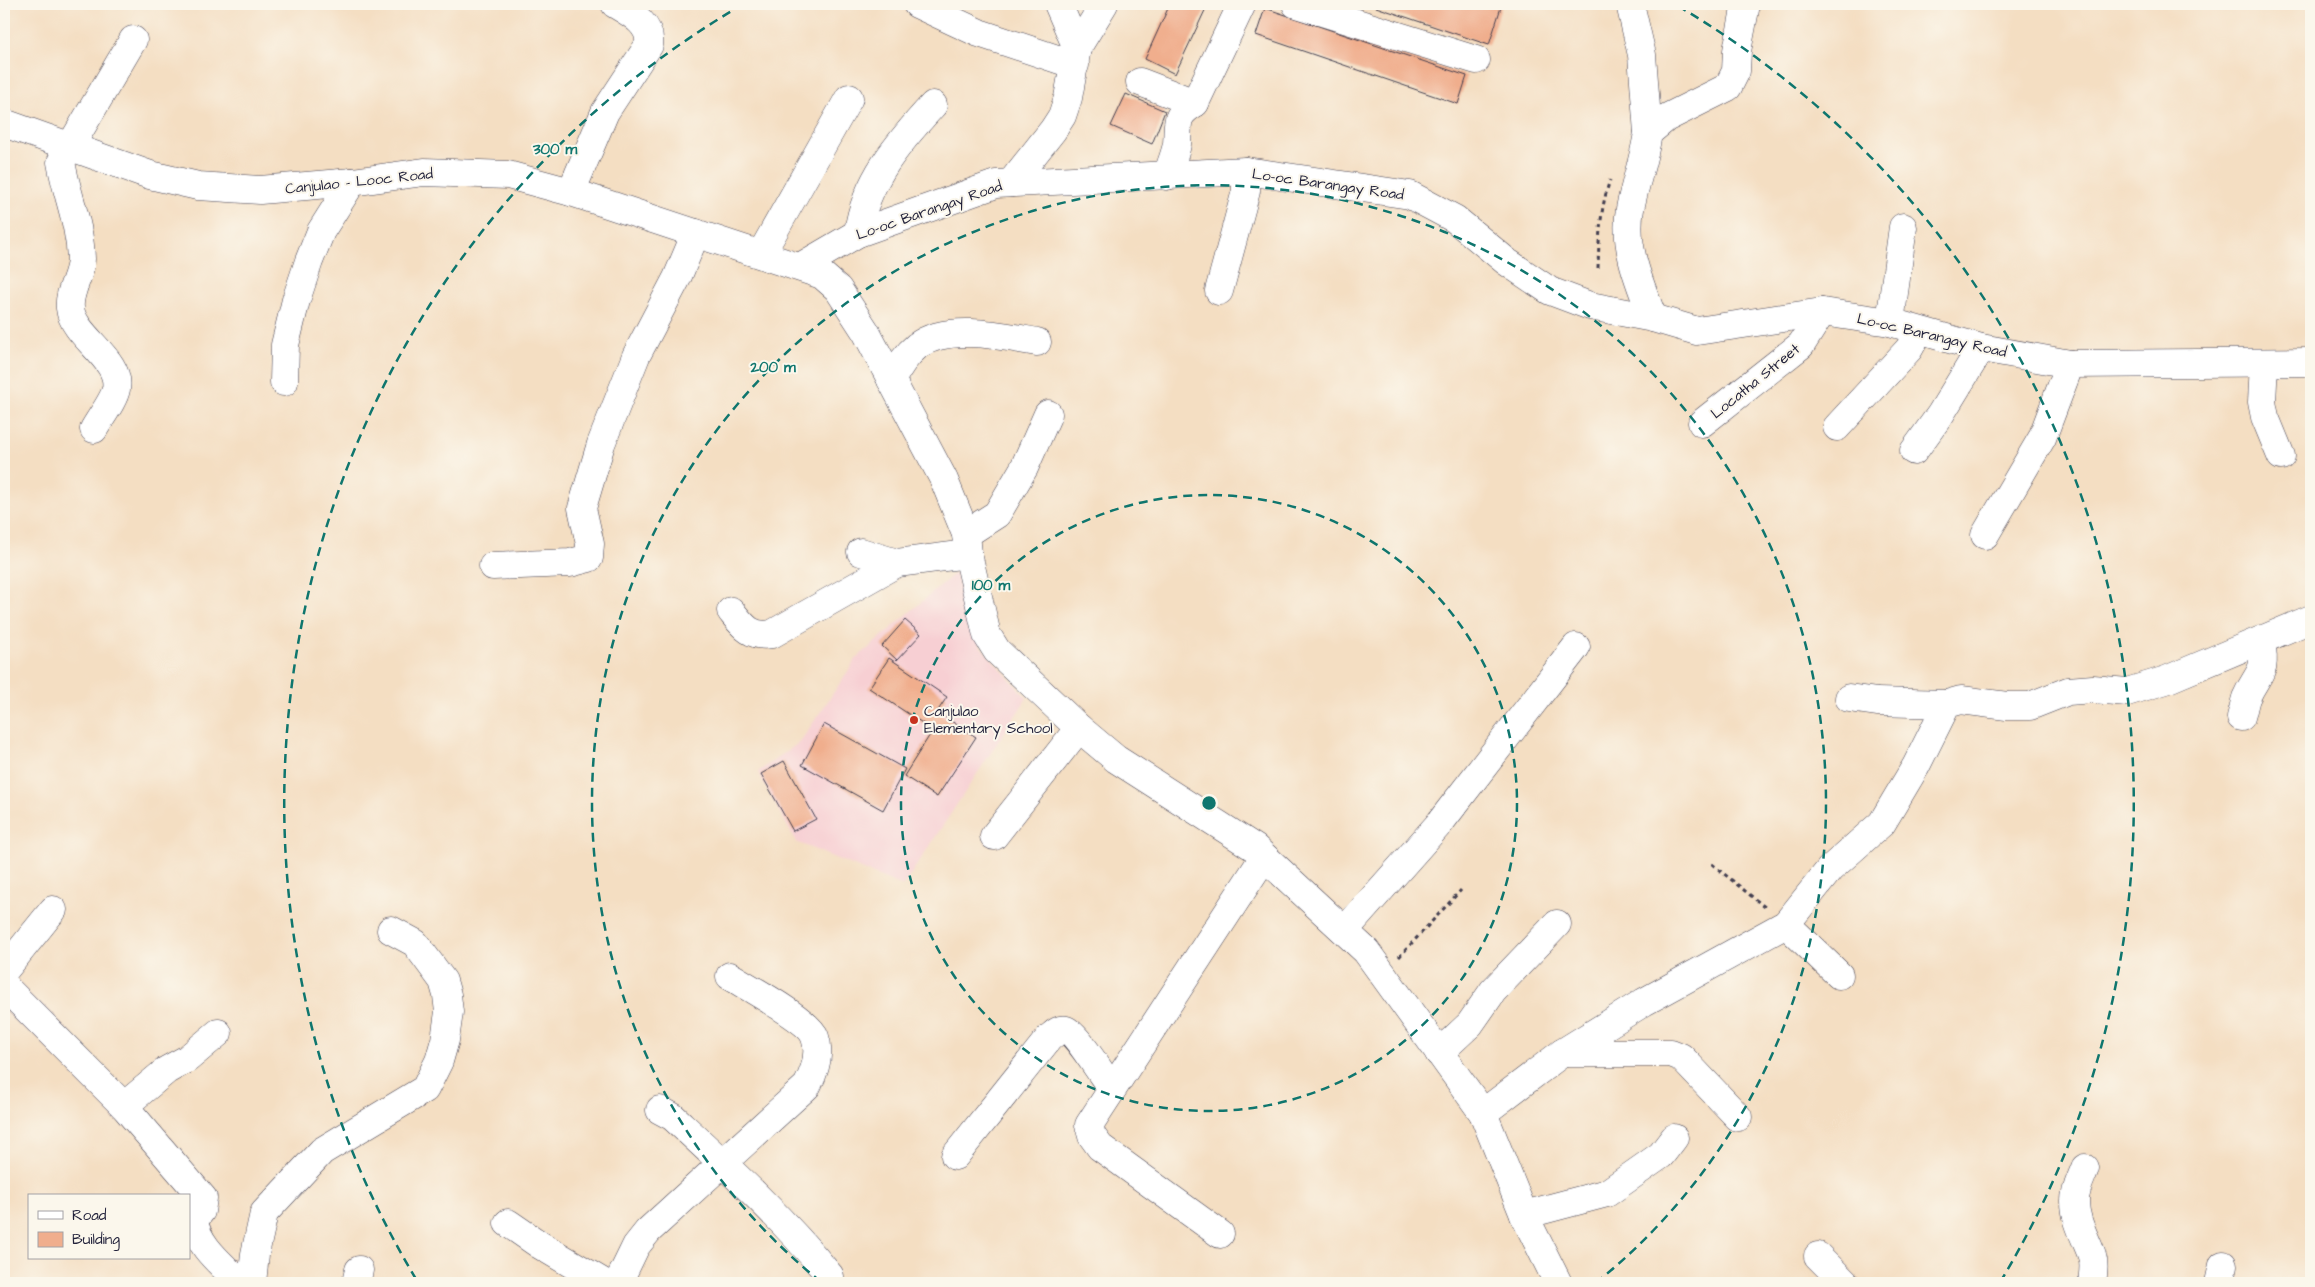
<svg xmlns="http://www.w3.org/2000/svg" width="2315" height="1287" font-family="'Architects Daughter',sans-serif">
	<style>
		.built { fill: #f7cfd3 }
		.building { fill: #f0ae8d }
		.lines { fill: none; stroke-linecap: round; stroke-linejoin: round }
		.minor-casing { stroke: #423e4f; stroke-width: 29 }
		.path { stroke: #423e4f; stroke-width: 3; stroke-dasharray: 4 4; stroke-linecap: butt }
		.minor { stroke: #fff; stroke-width: 28 }
		.ring { fill: none; stroke: #0f766e; stroke-width: 2.5; stroke-dasharray: 9 6 }
		.poi-dot { fill: #c8321e; stroke: #fbf7ec; stroke-width: 2 }
		.labels { text-anchor: middle; stroke-width: 4; stroke-linejoin: round; paint-order: stroke }
		.street-label { font-size: 15px; fill: #22223b; stroke: #fbf7ec }
		.poi-label { font-size: 15px; fill: #22223b; stroke: #fbf7ec; text-anchor: start }
		.centre { fill: #0f766e; stroke: #fbf7ec; stroke-width: 2.5 }
		.ring-label { font-size: 15px; text-anchor: middle; font-weight: bold; fill: #0f766e; stroke: #fbf7ec; stroke-width: 4; stroke-linejoin: round; paint-order: stroke }
	</style>
	<rect width="100%" height="100%" fill="#fbf7ec"/>
	<filter id="ink" filterUnits="userSpaceOnUse"><feTurbulence type="fractalNoise" baseFrequency=".02" numOctaves="2"/><feDisplacementMap in="SourceGraphic" scale="10" xChannelSelector="R" yChannelSelector="G"/><feConvolveMatrix kernelMatrix="1 2 1 2 8 2 1 2 1" color-interpolation-filters="sRGB"/></filter>
	<filter id="wash" filterUnits="userSpaceOnUse"><feTurbulence type="fractalNoise" baseFrequency=".0096" numOctaves="4" result="noise"/><feDisplacementMap in="SourceGraphic" scale="20" xChannelSelector="R" yChannelSelector="G"/><feGaussianBlur stdDeviation="1.12" result="paint"/><feColorMatrix in="noise" values="0 0 0 0 0 0 0 0 0 0 0 0 0 0 0 0 0 1.4 0 .05"/><feComposite in="paint" operator="in"/></filter>
	<g filter="url(#wash)">
		<rect width="100%" height="100%" fill="#f4dec2"/>
		<polygon class="built" points="955,573 981,647 1027,698 903,886 796,842 758,772 800,742 857,658"/>
		<g id="blocks">
			<g class="building">
				<polygon points="1170,4 1208,4 1175,74 1145,59"/>
				<polygon points="1377,4 1502,4 1489,45 1376,7"/>
				<polygon points="1265,8 1467,76 1458,104 1256,35"/>
				<polygon points="1126,94 1165,111 1152,144 1111,126"/>
				<polygon points="905,620 921,634 897,660 882,646"/>
				<polygon points="889,658 947,697 937,712 976,737 937,797 904,776 933,730 869,688"/>
				<polygon points="824,724 905,769 883,810 802,765"/>
				<polygon points="784,761 816,819 793,831 761,774"/>
			</g>
		</g>
	</g>
	<g filter="url(#ink)">
		<use href="#blocks" fill-opacity="0" stroke="#423e4f" stroke-width="1"/>
		<g class="lines">
			<g class="minor-casing">
				<g id="minor">
					<polyline points="917,4 979,33 1075,65"/>
					<polyline points="1058,4 1077,48"/>
					<polyline points="1296,4 1476,60"/>
					<polyline points="1630,4 1642,55 1648,133"/>
					<polyline points="1140,82 1195,103"/>
					<polyline points="4,123 150,175 198,186 260,190 352,182 424,172 508,175 571,192 822,275 838,289 866,332 944,480 966,534 968,554 987,635 997,651 1079,728 1116,759 1255,848 1366,951 1483,1113 1524,1215 1558,1283"/>
					<path d="M1167,176C1170,166 1175,155 1177,144C1179,122 1173,117 1195,103L1242,4"/>
					<polyline points="1011,183 1053,130 1062,116 1068,98 1077,48 1104,4"/>
					<path d="M571,192L605,112L649,45C652,24 630,13 615,4"/>
					<path d="M858,233C865,181 899,142 933,105"/>
					<polyline points="761,254 849,98"/>
					<polyline points="800,267 858,233 996,184 1246,171 1410,195 1455,219 1507,262 1550,291 1590,306 1653,318 1697,331 1822,312 1890,322 1981,348 2070,364 2311,362"/>
					<polyline points="1219,291 1246,191 1246,171"/>
					<path d="M1653,318C1640,284 1623,246 1630,209C1635,183 1644,159 1648,133L1666,118L1728,87L1736,71L1737,51L1746,4"/>
					<polyline points="1890,322 1903,227"/>
					<polyline points="2264,363 2262,402 2265,417 2281,456"/>
					<path d="M891,380C899,367 905,356 917,346C946,323 1004,336 1037,342"/>
					<polyline points="284,382 285,345 296,300 309,261 321,231 352,182"/>
					<polyline points="1702,423 1801,345 1822,312"/>
					<polyline points="1837,427 1909,349 1919,331"/>
					<path d="M94,429C100,418 114,400 116,389C122,359 73,337 70,308C68,291 81,276 81,259C80,224 67,196 61,162L133,40"/>
					<polyline points="1914,451 1940,415 1981,348"/>
					<polyline points="966,534 997,514 1024,468 1048,414"/>
					<polyline points="1985,535 2042,438 2070,364"/>
					<polyline points="861,552 897,563 968,554"/>
					<polyline points="493,566 570,563 589,558 590,544 582,508 601,444 636,356 677,278 696,233"/>
					<path d="M731,611C743,626 751,638 772,634L897,563"/>
					<polyline points="1849,698 1877,702 1947,704"/>
					<path d="M2241,717C2243,711 2244,704 2246,698C2258,670 2267,676 2261,641"/>
					<polyline points="994,836 1079,728"/>
					<polyline points="1786,924 1839,975"/>
					<polyline points="1345,930 1439,824 1576,647"/>
					<polyline points="4,971 53,910"/>
					<path d="M4,986L124,1106L203,1198L201,1211L194,1220C197,1246 223,1265 240,1283"/>
					<polyline points="1439,1053 1470,1024 1493,991 1557,924"/>
					<polyline points="1562,1053 1671,1053 1681,1057 1738,1117"/>
					<polyline points="124,1106 167,1070 187,1059 218,1033"/>
					<path d="M660,1110L673,1117C728,1168 783,1218 830,1276"/>
					<polyline points="1483,1113 1562,1053 1644,1002 1786,924 1830,869 1882,823 1916,766 1947,704 1961,700 2007,706 2030,706 2068,691 2093,689 2127,692 2166,680 2311,619"/>
					<path d="M955,1156L1049,1038C1054,1034 1059,1028 1066,1030C1076,1033 1104,1078 1112,1089"/>
					<path d="M2085,1168C2081,1179 2075,1189 2075,1201C2075,1222 2086,1238 2092,1256C2095,1265 2093,1274 2092,1283"/>
					<polyline points="1524,1215 1607,1193 1661,1155 1674,1138"/>
					<polyline points="508,1223 540,1245 604,1283"/>
					<polyline points="1220,1234 1100,1147 1092,1136 1089,1125 1264,857"/>
					<polyline points="1818,1256 1845,1283"/>
					<polyline points="252,1283 255,1254 264,1213 322,1151 425,1089 439,1061 445,1040 449,1012 447,995 443,981 415,943 391,930"/>
					<polyline points="356,1283 359,1270"/>
					<path d="M618,1283L636,1246L648,1231L807,1086C815,1071 821,1054 815,1037C810,1021 746,986 730,976"/>
					<polyline points="2219,1283 2223,1265"/>
				</g>
			</g>
			<g class="path">
				<path d="M1598,268C1599,237 1600,209 1610,180"/>
				<polyline points="1712,864 1766,908"/>
				<polyline points="1399,957 1461,890"/>
			</g>
			<use href="#minor" class="minor"/>
		</g>
	</g>
	<g class="ring">
		<circle cx="1209" cy="803" r="308"/>
		<path d="M821 1282A617 617 0 1 1 1597 1282"/>
		<path d="M416 1279A925 925 0 0 1 740 6M1678 6A925 925 0 0 1 2002 1279"/>
	</g>
	<circle class="poi-dot" cx="914" cy="720" r="5"/>
	<g class="labels">
		<g class="street-label">
			<text transform="translate(359 181) rotate(-6)" y="5">Canjulao - Looc Road</text>
			<text transform="translate(1328 184) rotate(8)" y="5">Lo-oc Barangay Road</text>
			<text transform="translate(929 210) rotate(-19)" y="5">Lo-oc Barangay Road</text>
			<text transform="translate(1932 335) rotate(13)" y="5">Lo-oc Barangay Road</text>
			<text transform="translate(1755 381) rotate(-39)" y="5">Locatha Street</text>
		</g>
		<g class="poi-label">
			<text x="924" y="716">Canjulao<tspan x="924" dy="17">Elementary School</tspan></text>
		</g>
	</g>
	<circle cx="1209" cy="803" r="8" class="centre"/>
	<g class="ring-label">
		<text x="555" y="154">300 m</text>
		<text x="773" y="372">200 m</text>
		<text x="991" y="590">100 m</text>
	</g>
	<rect width="2315" height="1287" fill="none" stroke="#fbf7ec" stroke-width="20"/>
	<rect x="28" y="1194" width="162" height="65" fill="#fbf7ec" stroke="#a4a2a5"/>
	<rect x="38" y="1211" width="25" height="8" fill="#ffffff" stroke="#a4a2a5"/>
	<text x="72" y="1220" font-size="15" fill="#22223b">Road</text>
	<rect x="38" y="1232" width="25" height="15" fill="#f0ae8d" stroke="#a4a2a5"/>
	<text x="72" y="1244" font-size="15" fill="#22223b">Building</text>
</svg>
